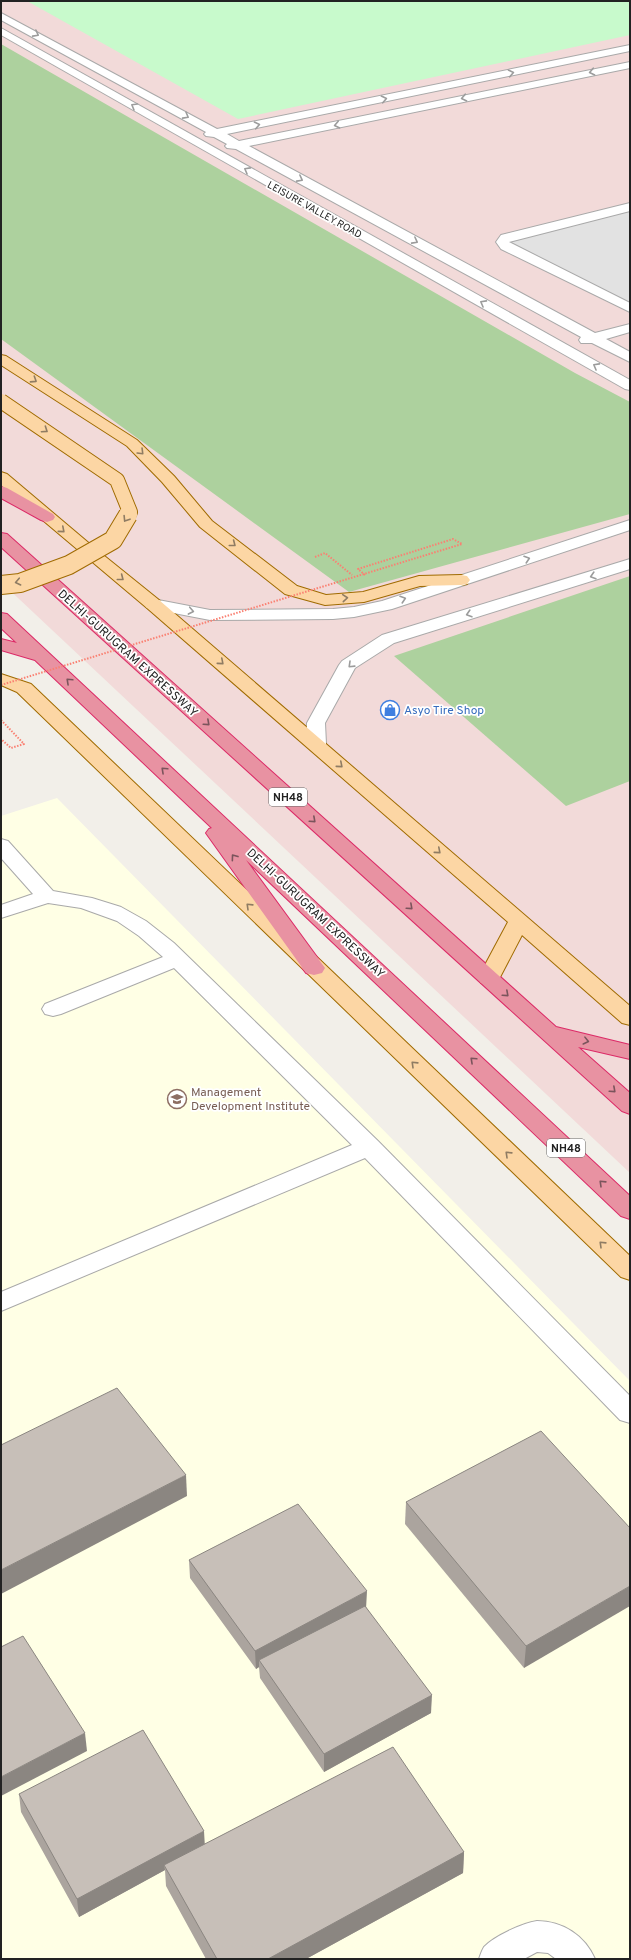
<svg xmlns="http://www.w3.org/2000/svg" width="631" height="1960" font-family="Overpass,sans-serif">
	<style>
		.commercial { fill: #f2dad9 }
		.education { fill: #ffffe5 }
		.forest { fill: #add19e }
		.park { fill: #c8facc }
		.parking { fill: #e2e2e2 }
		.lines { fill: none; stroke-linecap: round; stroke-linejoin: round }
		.minor-casing { stroke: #a9a9a9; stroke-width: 2 }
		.major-casing { stroke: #a06b00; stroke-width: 2 }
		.highway-casing { stroke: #dc2a67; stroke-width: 2 }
		.path { stroke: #fa8072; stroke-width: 2; stroke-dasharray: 1.5 1.5; stroke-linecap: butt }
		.minor { fill: #fff; fill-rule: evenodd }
		.major { fill: #fcd6a4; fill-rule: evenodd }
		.highway { fill: #e892a2; fill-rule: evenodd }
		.major-bridge-far1-casing { stroke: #a06b00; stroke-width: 16; stroke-linecap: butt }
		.major-bridge-casing { stroke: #a06b00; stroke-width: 20; stroke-linecap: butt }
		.path-bridge { stroke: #fa8072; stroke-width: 2; stroke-dasharray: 1.5 1.5; stroke-linecap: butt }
		.major-bridge-far1 { stroke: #fcd6a4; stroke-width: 14 }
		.major-bridge { stroke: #fcd6a4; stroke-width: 18 }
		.wall { fill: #aba49e }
		.shaded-wall { fill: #8b8681 }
		.building { fill: #c7bfb8; stroke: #8b8681 }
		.oneway { stroke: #9c9c9c }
		.oneway2 { stroke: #8f7c63 }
		.oneway3 { stroke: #7b545c }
		.labels { text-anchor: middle; stroke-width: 3.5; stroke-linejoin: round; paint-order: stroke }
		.far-street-label { font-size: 10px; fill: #222; stroke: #fff }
		.shield { fill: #fff; stroke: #646464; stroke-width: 1 }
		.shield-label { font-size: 11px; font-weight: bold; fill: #222 }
		.street-label { font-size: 12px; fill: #222; stroke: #fff }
		.shop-label { font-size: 12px; fill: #366cbe; stroke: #fff; text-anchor: start }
		.education-label { font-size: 12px; fill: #785e54; stroke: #fff; text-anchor: start }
	</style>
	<rect width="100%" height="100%" fill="#f2efe9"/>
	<polygon class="commercial" points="1,1 630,1 630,1173 1,582"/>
	<polygon class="education" points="57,798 630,1381 630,1959 1,1959 1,816"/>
	<g class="forest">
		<polygon points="1,44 575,373 630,402 630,514 349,592 1,339"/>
		<polygon points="630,576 630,781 566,806 394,656"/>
	</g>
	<polygon class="park" points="27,1 630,1 630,35 238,119"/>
	<polygon class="parking" points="630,211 630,308 502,242"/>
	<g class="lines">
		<g class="minor-casing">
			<g id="minor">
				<polygon points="1,13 217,129 630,45 630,51 227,134 239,141 630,62 630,68 249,146 595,333 630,324 630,332 606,339 630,352 630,362 592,343 581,343 579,340 581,337 236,149 227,148 225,146 227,144 214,137 206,136 204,134 206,132 1,20"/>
				<polygon points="1,28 630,380 630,390 625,389 1,35"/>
				<polygon points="630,203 630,211 509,242 630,303 630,312 501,249 496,242 501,235"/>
				<polygon points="630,520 630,530 392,609 354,617 333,619 210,620 153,609 147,608 144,604 147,600 153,599 210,610 333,609 354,607 382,601"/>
				<polygon points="630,559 630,569 394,643 355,668 325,723 326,744 323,748 316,750 309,748 306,744 307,723 339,665 342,661 382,635"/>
				<polygon points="1,839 8,841 53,891 92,898 121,907 146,921 174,943 378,1141 630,1396 630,1423 620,1420 365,1158 1,1311 1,1292 352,1145 174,968 61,1014 53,1016 45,1014 42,1009 45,1004 163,957 139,936 117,921 81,908 48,903 1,918 1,905 33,894 1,858"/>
				<path d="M537,1921C563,1921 585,1936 595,1959H556L548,1953L537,1952L524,1959H479C480,1956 482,1950 484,1947C494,1936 523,1923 537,1921Z"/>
			</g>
		</g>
		<g class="major-casing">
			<g id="major">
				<polygon points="1,355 6,356 137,440 174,476 212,521 297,586 326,595 363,592 419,576 461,575 467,576 470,580 467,584 461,585 420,586 364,602 325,605 285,594 200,527 162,482 127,446 1,365"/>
				<polygon points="1,472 7,474 97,550 159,600 630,1006 630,1025 622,1023 522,935 497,983 489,985 481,983 478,978 508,922 147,608 1,485"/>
				<polygon points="1,674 31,684 630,1256 630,1280 621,1277 17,692 1,685"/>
			</g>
		</g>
		<g class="highway-casing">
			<g id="highway">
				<polygon points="1,486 7,488 53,514 55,517 53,520 47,522 41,520 1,498"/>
				<polygon points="1,533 7,534 556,1027 630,1045 630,1059 578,1047 630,1093 630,1114 622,1111 1,547"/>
				<polygon points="1,613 7,614 630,1196 630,1219 621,1216 246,860 325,968 322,973 314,975 306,973 206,833 209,829 212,828 35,660 1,650 1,639 17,643 1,628"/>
			</g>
		</g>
		<g class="path">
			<polyline points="315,557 325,553 352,575"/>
			<polyline points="365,575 358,569 453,539 462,544"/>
			<polyline points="1,720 24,744 11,748 1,739"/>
		</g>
		<use href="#minor" class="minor"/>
		<use href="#major" class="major"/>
		<use href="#highway" class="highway"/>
		<g class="major-bridge-far1-casing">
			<polyline id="major-bridge-far1" points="1,401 117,480 130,512 128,516"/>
		</g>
		<g class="major-bridge-casing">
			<polyline id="major-bridge" points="1,585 20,583 69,565 113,540 128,515"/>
		</g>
		<polyline class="path-bridge" points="1,685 462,544"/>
		<use href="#major-bridge-far1" class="major-bridge-far1"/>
		<use href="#major-bridge" class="major-bridge"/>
	</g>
	<g class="wall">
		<polygon points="406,1502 630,1528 524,1668 405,1524"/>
		<polygon points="189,1560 366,1607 431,1713 324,1772 260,1678 259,1667 256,1669 190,1578"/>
		<polygon points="19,1794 205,1844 464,1852 463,1873 306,1959 206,1959 166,1886 165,1870 79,1917 21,1812"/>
	</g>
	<g class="shaded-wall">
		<polygon points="186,1475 187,1496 1,1594 1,1570"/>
		<polygon points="630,1586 630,1606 524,1668 526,1646"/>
		<polygon points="367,1591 366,1609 259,1660 259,1667 256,1669 255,1651"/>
		<polygon points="432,1695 431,1713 324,1772 324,1754"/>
		<polygon points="85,1733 87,1751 1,1796 1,1777"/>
		<polygon points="204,1831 205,1848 164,1865 165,1870 79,1917 77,1899"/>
		<polygon points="464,1852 463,1873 306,1959 268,1959"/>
	</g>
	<g class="building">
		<polygon points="117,1388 186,1475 1,1570 1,1445"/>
		<polygon points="541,1431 630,1528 630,1586 526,1646 406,1502"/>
		<polygon points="298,1504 367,1591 255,1651 189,1560"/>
		<polygon points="365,1606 432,1695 324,1754 259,1660"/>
		<polygon points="23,1636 85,1733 1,1777 1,1647"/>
		<polygon points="143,1730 204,1831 77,1899 19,1794"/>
		<polygon points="393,1747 464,1852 268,1959 217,1959 164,1865"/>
	</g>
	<defs><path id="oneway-chevron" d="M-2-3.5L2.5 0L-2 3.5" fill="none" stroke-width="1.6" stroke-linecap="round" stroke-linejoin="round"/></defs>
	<g class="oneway">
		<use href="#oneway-chevron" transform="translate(36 34) rotate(28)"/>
		<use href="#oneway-chevron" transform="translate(592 72) rotate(168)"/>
		<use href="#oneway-chevron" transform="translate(511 73) rotate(-12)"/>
		<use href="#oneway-chevron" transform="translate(464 98) rotate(168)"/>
		<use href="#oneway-chevron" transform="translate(384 99) rotate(-12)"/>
		<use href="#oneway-chevron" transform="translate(134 106) rotate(-150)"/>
		<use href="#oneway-chevron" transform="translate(186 116) rotate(29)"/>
		<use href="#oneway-chevron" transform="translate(257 125) rotate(-12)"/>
		<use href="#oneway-chevron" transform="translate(337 125) rotate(168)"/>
		<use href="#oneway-chevron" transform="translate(247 170) rotate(-151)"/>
		<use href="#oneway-chevron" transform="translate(300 179) rotate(28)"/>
		<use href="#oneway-chevron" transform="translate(415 241) rotate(28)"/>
		<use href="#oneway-chevron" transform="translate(483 303) rotate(-151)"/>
		<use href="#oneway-chevron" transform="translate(596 366) rotate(-151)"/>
		<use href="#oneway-chevron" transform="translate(527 559) rotate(-18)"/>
		<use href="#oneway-chevron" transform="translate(593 576) rotate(163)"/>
		<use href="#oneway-chevron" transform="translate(403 599) rotate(-18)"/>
		<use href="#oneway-chevron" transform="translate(191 611) rotate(11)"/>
		<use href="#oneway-chevron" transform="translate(469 614) rotate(163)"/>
		<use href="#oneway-chevron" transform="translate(351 665) rotate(136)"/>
	</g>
	<g class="oneway2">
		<use href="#oneway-chevron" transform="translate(34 380) rotate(33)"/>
		<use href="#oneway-chevron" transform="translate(45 430) rotate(34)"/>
		<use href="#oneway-chevron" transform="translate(141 452) rotate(45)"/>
		<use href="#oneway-chevron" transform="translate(126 519) rotate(122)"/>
		<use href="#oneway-chevron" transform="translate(62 530) rotate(41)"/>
		<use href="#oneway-chevron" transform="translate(233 544) rotate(38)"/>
		<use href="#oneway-chevron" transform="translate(121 578) rotate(38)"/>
		<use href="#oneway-chevron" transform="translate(18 582) rotate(168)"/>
		<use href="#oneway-chevron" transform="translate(345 598) rotate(-5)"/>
		<use href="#oneway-chevron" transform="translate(221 662) rotate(41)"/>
		<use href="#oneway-chevron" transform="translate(340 765) rotate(41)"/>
		<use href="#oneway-chevron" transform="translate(438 851) rotate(41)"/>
		<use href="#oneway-chevron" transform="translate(249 906) rotate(-136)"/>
		<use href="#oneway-chevron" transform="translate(414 1064) rotate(-136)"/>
		<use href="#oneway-chevron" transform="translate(508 1154) rotate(-136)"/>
		<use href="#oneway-chevron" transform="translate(602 1244) rotate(-136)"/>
	</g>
	<g class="oneway3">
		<use href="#oneway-chevron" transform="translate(69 681) rotate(-137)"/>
		<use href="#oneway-chevron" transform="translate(207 723) rotate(42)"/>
		<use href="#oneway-chevron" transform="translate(164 770) rotate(-137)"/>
		<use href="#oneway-chevron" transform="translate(313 820) rotate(42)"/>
		<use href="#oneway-chevron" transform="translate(234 857) rotate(-126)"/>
		<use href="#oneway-chevron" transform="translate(410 907) rotate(42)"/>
		<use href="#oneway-chevron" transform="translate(506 994) rotate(42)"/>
		<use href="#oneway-chevron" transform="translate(586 1041) rotate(14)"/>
		<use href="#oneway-chevron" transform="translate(473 1060) rotate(-137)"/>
		<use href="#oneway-chevron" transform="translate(613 1090) rotate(42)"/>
		<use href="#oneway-chevron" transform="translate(602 1183) rotate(-136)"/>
	</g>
	<defs>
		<g id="shop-ring" transform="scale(1)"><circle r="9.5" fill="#fff" stroke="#3f7fe0" stroke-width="1.5"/><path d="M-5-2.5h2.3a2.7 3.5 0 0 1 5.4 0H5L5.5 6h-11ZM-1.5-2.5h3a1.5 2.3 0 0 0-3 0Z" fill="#3f7fe0"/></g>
		<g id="university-ring" transform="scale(1)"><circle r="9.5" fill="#fff" stroke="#8d6e63" stroke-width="1.5"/><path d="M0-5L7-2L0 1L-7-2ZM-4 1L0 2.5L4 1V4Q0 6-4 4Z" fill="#8d6e63"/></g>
	</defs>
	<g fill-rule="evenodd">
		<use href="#shop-ring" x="390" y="710"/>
		<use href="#university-ring" x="177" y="1099"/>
	</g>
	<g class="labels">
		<g class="far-street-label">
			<text transform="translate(315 209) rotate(29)" y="4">LEISURE VALLEY ROAD</text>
		</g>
		<g class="shield">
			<rect x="269" y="788" width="38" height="18" rx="3"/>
			<rect x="547" y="1139" width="38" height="18" rx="3"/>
		</g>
		<g class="shield-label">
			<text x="288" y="801">NH48</text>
			<text x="566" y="1152">NH48</text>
		</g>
		<g class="street-label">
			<text transform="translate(128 653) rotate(42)" y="4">DELHI-GURUGRAM EXPRESSWAY</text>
			<text transform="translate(316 913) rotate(43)" y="4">DELHI-GURUGRAM EXPRESSWAY</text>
		</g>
		<g class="shop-label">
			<text x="404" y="714">Asyo Tire Shop</text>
		</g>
		<g class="education-label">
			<text x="191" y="1096">Management<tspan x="191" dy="14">Development Institute</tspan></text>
		</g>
	</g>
	<rect width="631" height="1960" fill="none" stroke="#222222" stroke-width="4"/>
</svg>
